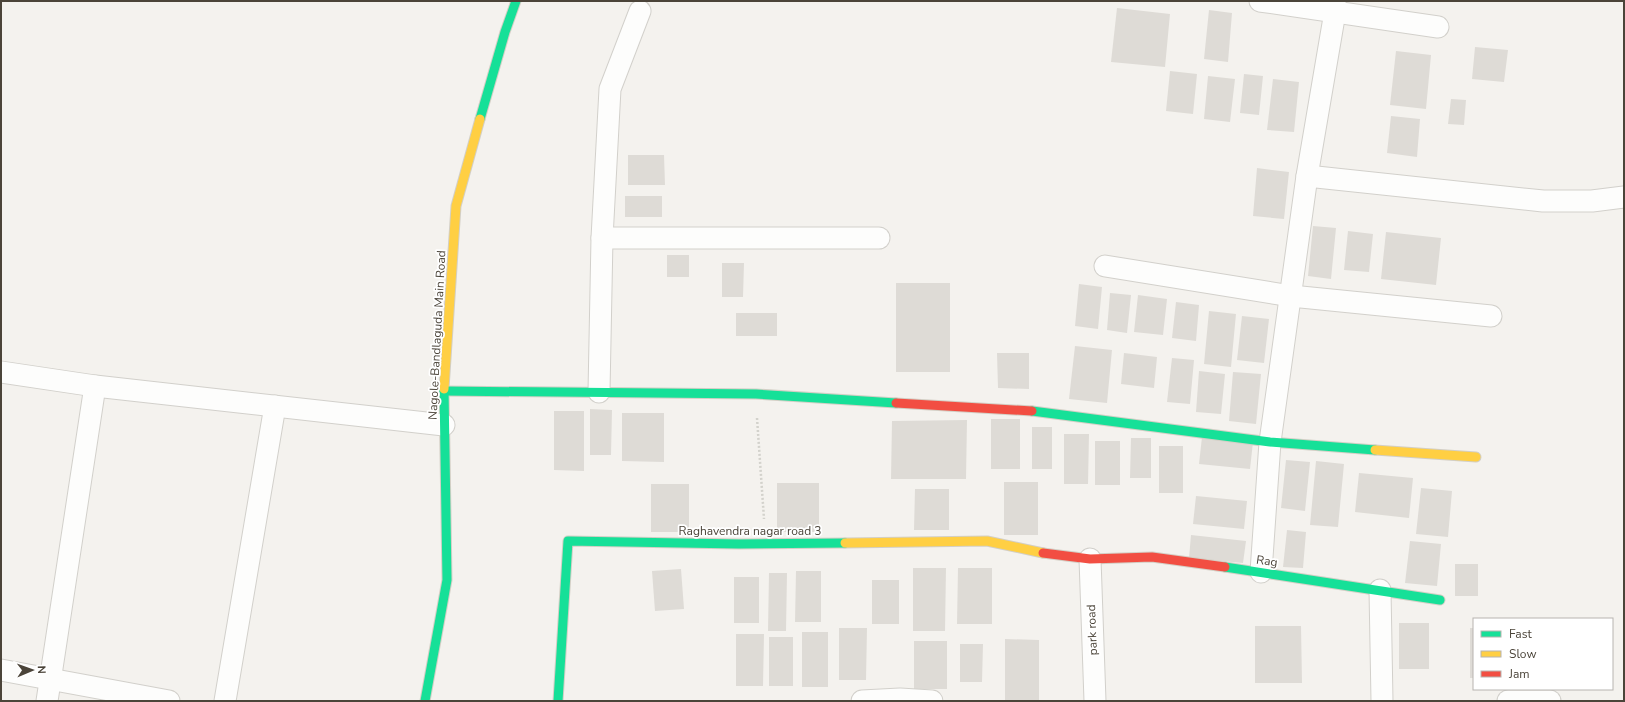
<svg xmlns="http://www.w3.org/2000/svg" width="1625" height="702" font-family="'Nunito Sans',sans-serif">
	<style>
		.building { fill: #dedbd6 }
		.lines { fill: none; stroke-linecap: round; stroke-linejoin: round }
		.street-casing { stroke: #d2d0cb; stroke-width: 23 }
		.fast-casing { stroke: #d3cfc5; stroke-width: 11 }
		.slow-casing { stroke: #d3cfc5; stroke-width: 11 }
		.jam-casing { stroke: #d3cfc5; stroke-width: 11 }
		.path { stroke: #d3d2cc; stroke-width: 2.5; stroke-dasharray: 2 2; stroke-linecap: butt }
		.street { stroke: #fdfdfc; stroke-width: 21 }
		.fast { stroke: #16e098; stroke-width: 9 }
		.slow { stroke: #ffcf43; stroke-width: 9 }
		.jam { stroke: #f24e42; stroke-width: 9 }
		.labels { text-anchor: middle; stroke-width: 3.5; stroke-linejoin: round; paint-order: stroke }
		.street-label { font-size: 12px; fill: #4b4439; stroke: #fff }
	</style>
	<rect width="100%" height="100%" fill="#f4f2ee"/>
	<g class="building">
		<polygon points="1117,8 1170,14 1165,67 1111,62"/>
		<polygon points="1209,10 1232,13 1228,62 1204,59"/>
		<polygon points="1475,47 1508,50 1504,82 1472,79"/>
		<polygon points="1396,51 1431,55 1426,109 1390,105"/>
		<polygon points="1170,71 1197,74 1193,114 1166,111"/>
		<polygon points="1244,74 1263,76 1259,115 1240,113"/>
		<polygon points="1208,76 1235,79 1230,122 1204,119"/>
		<polygon points="1273,79 1299,82 1294,132 1267,130"/>
		<polygon points="1451,99 1466,100 1464,125 1448,124"/>
		<polygon points="1391,116 1420,119 1417,157 1387,153"/>
		<polygon points="628,155 664,155 665,185 628,185"/>
		<polygon points="1257,168 1289,172 1284,219 1253,216"/>
		<rect x="625" y="196" width="37" height="21"/>
		<polygon points="1313,226 1336,228 1331,279 1308,276"/>
		<polygon points="1348,231 1373,234 1369,272 1344,270"/>
		<polygon points="1386,232 1441,238 1436,285 1381,279"/>
		<rect x="667" y="255" width="22" height="22"/>
		<polygon points="722,263 744,263 743,297 722,297"/>
		<rect x="896" y="283" width="54" height="89"/>
		<polygon points="1079,284 1102,287 1098,329 1075,326"/>
		<polygon points="1110,293 1131,295 1127,333 1107,330"/>
		<polygon points="1138,295 1167,299 1163,335 1134,332"/>
		<polygon points="1176,302 1199,305 1196,341 1172,338"/>
		<polygon points="1209,311 1236,314 1231,367 1204,364"/>
		<rect x="736" y="313" width="41" height="23"/>
		<polygon points="1242,316 1269,319 1264,363 1237,360"/>
		<polygon points="1075,346 1112,350 1107,403 1069,399"/>
		<polygon points="997,353 1029,353 1029,389 998,388"/>
		<polygon points="1124,353 1157,357 1154,388 1121,384"/>
		<polygon points="1172,358 1194,360 1190,404 1167,402"/>
		<polygon points="1199,371 1225,374 1221,414 1196,412"/>
		<polygon points="1233,372 1261,374 1256,424 1229,421"/>
		<polygon points="590,409 612,410 611,455 590,455"/>
		<polygon points="554,411 584,411 584,471 554,470"/>
		<polygon points="622,413 664,413 664,462 622,461"/>
		<rect x="991" y="419" width="29" height="50"/>
		<polygon points="967,420 966,479 891,479 892,421"/>
		<rect x="1032" y="427" width="20" height="42"/>
		<polygon points="1064,434 1089,434 1088,484 1064,484"/>
		<polygon points="1202,437 1253,442 1250,469 1199,464"/>
		<polygon points="1131,438 1151,438 1151,478 1130,478"/>
		<rect x="1095" y="441" width="25" height="44"/>
		<rect x="1159" y="446" width="24" height="47"/>
		<polygon points="1286,460 1310,462 1305,511 1281,508"/>
		<polygon points="1316,461 1344,464 1338,527 1310,525"/>
		<polygon points="1359,473 1413,478 1409,518 1355,512"/>
		<rect x="1004" y="482" width="34" height="53"/>
		<rect x="777" y="483" width="42" height="49"/>
		<rect x="651" y="484" width="38" height="48"/>
		<polygon points="1421,488 1452,491 1448,537 1416,534"/>
		<polygon points="915,489 949,489 949,530 914,530"/>
		<polygon points="1196,496 1247,501 1244,529 1193,524"/>
		<polygon points="1287,530 1306,532 1303,568 1283,567"/>
		<polygon points="1191,535 1246,541 1243,563 1189,558"/>
		<polygon points="1410,541 1441,544 1437,586 1405,583"/>
		<rect x="1455" y="564" width="23" height="32"/>
		<polygon points="913,568 946,568 945,631 913,631"/>
		<polygon points="958,568 992,568 992,624 957,624"/>
		<polygon points="681,569 684,609 655,611 652,571"/>
		<polygon points="796,571 821,571 821,622 795,622"/>
		<polygon points="769,573 787,573 786,631 768,631"/>
		<rect x="734" y="577" width="25" height="46"/>
		<rect x="872" y="580" width="27" height="44"/>
		<rect x="1399" y="623" width="30" height="46"/>
		<polygon points="1255,626 1301,626 1302,683 1255,683"/>
		<polygon points="839,628 867,628 866,680 839,680"/>
		<rect x="1470" y="628" width="4" height="50"/>
		<rect x="802" y="632" width="26" height="55"/>
		<polygon points="736,634 764,634 763,686 736,686"/>
		<rect x="769" y="637" width="24" height="49"/>
		<polygon points="1005,639 1039,640 1039,700 1005,700"/>
		<rect x="914" y="641" width="33" height="48"/>
		<polygon points="960,644 983,644 982,682 960,682"/>
	</g>
	<g class="lines">
		<g class="street-casing">
			<g id="street">
				<polyline points="1260,1 1438,27"/>
				<polyline points="1307,176 1543,201 1592,201 1624,197"/>
				<polyline points="602,238 879,238"/>
				<polyline points="1105,266 1291,296 1491,316"/>
				<polyline points="1,372 95,386 444,425"/>
				<polyline points="599,392 602,238 610,89 640,11"/>
				<polyline points="1090,559 1095,701"/>
				<polyline points="1261,572 1270,442 1307,176 1335,12 1335,1"/>
				<polyline points="1380,590 1382,701"/>
				<polyline points="1,670 169,701"/>
				<polyline points="47,701 95,386"/>
				<polyline points="225,701 275,406"/>
				<polyline points="862,701 900,699 932,701"/>
				<polyline points="1508,701 1550,701"/>
			</g>
		</g>
		<g class="fast-casing">
			<g id="fast">
				<polyline points="480,119 505,32 516,1"/>
				<polyline points="444,391 756,394 896,403"/>
				<polyline points="1032,411 1270,442 1375,450"/>
				<polyline points="1225,567 1440,600"/>
				<polyline points="425,701 447,580 444,389"/>
				<polyline points="558,701 568,541 739,544 845,543"/>
			</g>
		</g>
		<g class="slow-casing">
			<g id="slow">
				<polyline points="444,389 456,206 480,119"/>
				<polyline points="1375,450 1476,457"/>
				<polyline points="845,543 987,541 1043,553"/>
			</g>
		</g>
		<g class="jam-casing">
			<g id="jam">
				<polyline points="896,403 1032,411"/>
				<polyline points="1043,553 1090,559 1152,557 1225,567"/>
			</g>
		</g>
		<polyline class="path" points="757,418 764,519"/>
		<use href="#street" class="street"/>
		<use href="#fast" class="fast"/>
		<use href="#slow" class="slow"/>
		<use href="#jam" class="jam"/>
	</g>
	<g class="labels">
		<g class="street-label">
			<text transform="translate(437 335) rotate(-87)" y="4">Nagole-Bandlaguda Main Road</text>
			<text x="750" y="535">Raghavendra nagar road 3</text>
			<text transform="translate(1267 561) rotate(8)" y="4">Rag</text>
			<text transform="translate(1092 630) rotate(-92)" y="4">park road</text>
		</g>
	</g>
	<rect width="1625" height="702" fill="none" stroke="#4b4439" stroke-width="4"/>
	<rect x="1473" y="618" width="140" height="72" fill="#ffffff" stroke="#b7b4b0"/>
	<rect x="1481" y="631" width="20" height="6" fill="#16e098" stroke="#b7b4b0"/>
	<text x="1509" y="638" font-size="12" fill="#4b4439">Fast</text>
	<rect x="1481" y="651" width="20" height="6" fill="#ffcf43" stroke="#b7b4b0"/>
	<text x="1509" y="658" font-size="12" fill="#4b4439">Slow</text>
	<rect x="1481" y="671" width="20" height="6" fill="#f24e42" stroke="#b7b4b0"/>
	<text x="1509" y="678" font-size="12" fill="#4b4439">Jam</text>
	<g transform="translate(32 670) rotate(88)" stroke="#ffffff" stroke-width="3" paint-order="stroke">
	<path d="M0-3L7 15L0 10L-7 15Z" fill="#4b4439"/>
	<text y="-6" font-size="11" font-weight="bold" text-anchor="middle" fill="#4b4439">N</text>
	</g>
</svg>
